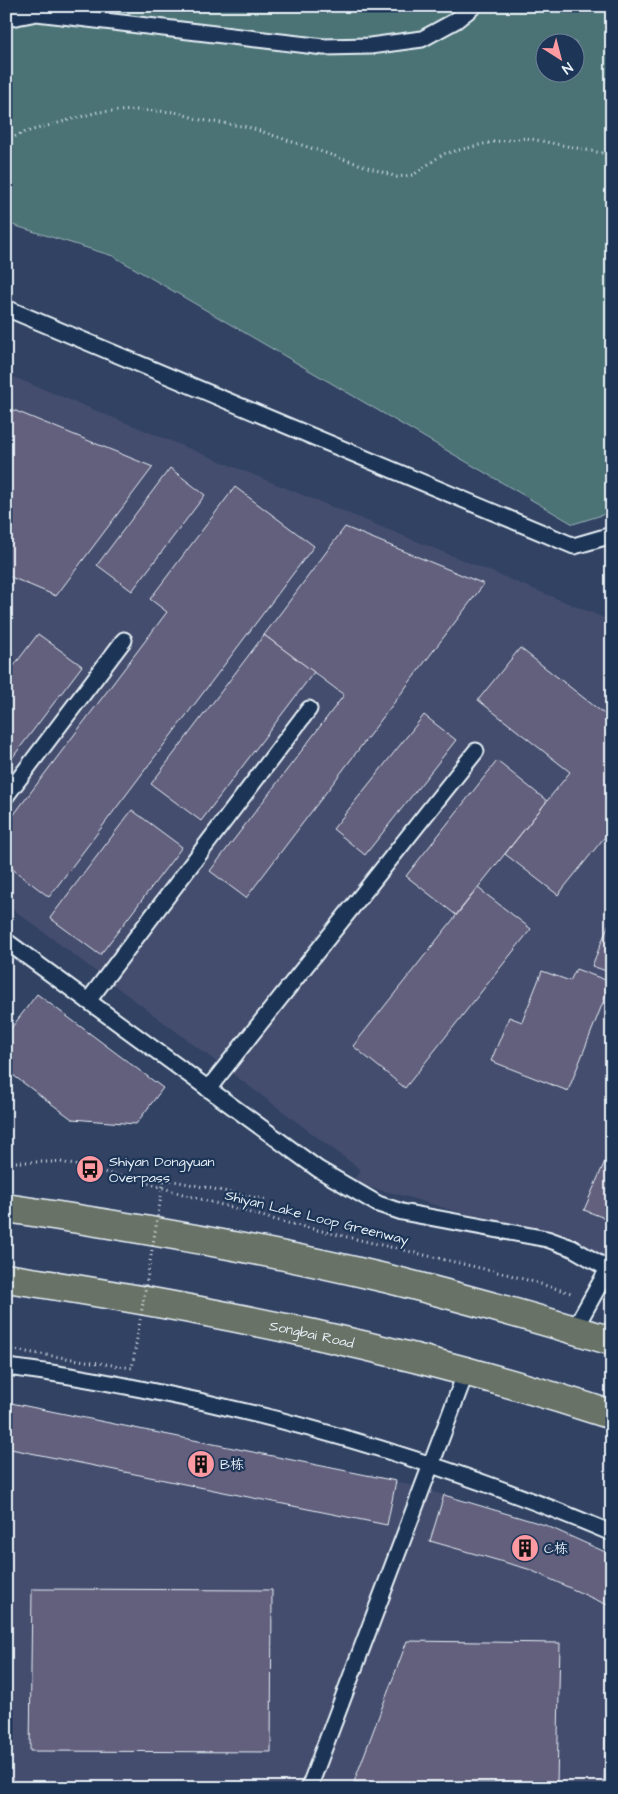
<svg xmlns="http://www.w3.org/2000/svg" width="618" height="1794" font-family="'Architects Daughter','LXGW WenKai TC',sans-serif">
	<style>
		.built { fill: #444e6e }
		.green { fill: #4c7376; stroke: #9ab2b7; fill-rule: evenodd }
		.building { fill: #64607e; stroke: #e8f1f8 }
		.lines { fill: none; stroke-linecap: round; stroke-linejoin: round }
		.lane-casing { stroke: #e8f1f8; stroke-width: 19 }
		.primary-casing { stroke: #e8f1f8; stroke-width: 31 }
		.path { stroke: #e8f1f8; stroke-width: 3; stroke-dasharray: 1 4; stroke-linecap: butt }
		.lane { stroke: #1d3557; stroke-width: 15 }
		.primary { stroke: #697266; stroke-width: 28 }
		.path-bridge { stroke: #e8f1f8; stroke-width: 3; stroke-dasharray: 1 4; stroke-linecap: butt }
		.labels { text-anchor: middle; stroke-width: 4.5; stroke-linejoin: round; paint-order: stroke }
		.poi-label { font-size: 14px; fill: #e8f1f8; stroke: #1d3557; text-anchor: start }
		.street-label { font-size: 14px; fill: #e8f1f8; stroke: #1d3557 }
	</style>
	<rect width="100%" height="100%" fill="#324263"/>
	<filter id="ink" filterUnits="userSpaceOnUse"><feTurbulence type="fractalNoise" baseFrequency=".02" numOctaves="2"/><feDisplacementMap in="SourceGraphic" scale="10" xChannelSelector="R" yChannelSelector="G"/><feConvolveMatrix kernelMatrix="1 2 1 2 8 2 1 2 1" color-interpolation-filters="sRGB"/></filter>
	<g filter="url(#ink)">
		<g class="built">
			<polygon points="6,374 612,621 612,1263 522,1231 401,1195 351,1183 361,1170 6,904"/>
			<polygon points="6,1402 396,1481 545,1525 612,1555 612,1788 6,1788"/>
		</g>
		<path class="green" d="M6,6H612V512L573,524L113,256L6,223ZM546,42H576V72H546Z"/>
		<g class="building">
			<polygon points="6,407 153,467 56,596 6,575"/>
			<polygon points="170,468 205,495 132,591 97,565"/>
			<polygon points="235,487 314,546 49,897 6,864 6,825 167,612 150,599"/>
			<polygon points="345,527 484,584 246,898 210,871 344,695 264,635"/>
			<polygon points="38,634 82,666 6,766 6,676"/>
			<polygon points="264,635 314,672 201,821 151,784"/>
			<polygon points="520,648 612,720 612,828 558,895 505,854 570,772 478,700"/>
			<polygon points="424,715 456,740 365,855 333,829"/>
			<polygon points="497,761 547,801 456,915 406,876"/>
			<polygon points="132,810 182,847 100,955 50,918"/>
			<polygon points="478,888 531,929 405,1088 353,1046"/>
			<polygon points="612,916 612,973 592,966"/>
			<polygon points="576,969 611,982 568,1091 491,1061 509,1017 522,1022 542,971 570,981"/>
			<polygon points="37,994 163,1088 136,1124 72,1119 6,1070 6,1035"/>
			<polygon points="612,1145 612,1221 584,1210"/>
			<polygon points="6,1402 396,1481 387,1525 6,1448"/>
			<polygon points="444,1495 545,1525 612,1555 612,1607 528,1569 430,1541"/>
			<polygon points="32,1589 272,1590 271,1752 30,1751"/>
			<polygon points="407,1641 560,1643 557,1784 354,1782"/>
			<polygon points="606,1699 612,1699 612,1788 604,1788"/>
		</g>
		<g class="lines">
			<g class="lane-casing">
				<g id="lane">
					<polyline points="6,19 37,13 324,47 370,46 422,39 455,21 474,6"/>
					<polyline points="6,308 574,546 612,535"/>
					<polyline points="6,796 124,640"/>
					<polyline points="6,941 318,1169 378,1204 402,1212 547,1239 572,1248 612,1271"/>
					<polyline points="88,1001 309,709"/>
					<polyline points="208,1089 476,751"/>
					<polyline points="574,1330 608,1269"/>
					<path d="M6,1367C51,1372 96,1380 141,1389C303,1420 460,1469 612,1533"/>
					<polyline points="309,1788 466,1372"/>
				</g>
			</g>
			<g class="primary-casing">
				<g id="primary">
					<path d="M6,1208C135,1227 263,1249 389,1279C464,1298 538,1319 612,1341"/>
					<path id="s1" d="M6,1278C211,1309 415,1350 612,1415"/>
				</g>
			</g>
			<g class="path">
				<polyline points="6,141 22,133 98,112 136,110 175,112 201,120 248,127 397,177 413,175 443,154 492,142 526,138 612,155"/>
				<polyline points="6,1162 61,1162 141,1181 179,1193 283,1222 510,1275 571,1293"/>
			</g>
			<use href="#lane" class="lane"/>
			<use href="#primary" class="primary"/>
			<polyline class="path-bridge" points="7,1349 132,1368 164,1179 268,1200"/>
		</g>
	</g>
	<defs>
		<g id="bus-disc" transform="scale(1.4375)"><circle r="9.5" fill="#ff9aa2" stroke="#1d3557"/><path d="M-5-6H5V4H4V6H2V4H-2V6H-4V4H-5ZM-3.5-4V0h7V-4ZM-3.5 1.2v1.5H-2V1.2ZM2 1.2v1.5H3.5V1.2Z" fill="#111"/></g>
		<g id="building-disc" transform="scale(1.4375)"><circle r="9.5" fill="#ff9aa2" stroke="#1d3557"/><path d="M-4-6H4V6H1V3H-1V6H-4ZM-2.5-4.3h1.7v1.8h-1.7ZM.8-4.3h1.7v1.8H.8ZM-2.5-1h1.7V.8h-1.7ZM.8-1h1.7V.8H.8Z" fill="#111"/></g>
	</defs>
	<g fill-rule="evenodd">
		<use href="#bus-disc" x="90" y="1169"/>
		<use href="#building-disc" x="201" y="1464"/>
		<use href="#building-disc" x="525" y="1548"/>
	</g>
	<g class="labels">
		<g class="poi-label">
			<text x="109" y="1166">Shiyan Dongyuan<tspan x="109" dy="16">Overpass</tspan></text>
			<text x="220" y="1469">B栋</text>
			<text x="544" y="1553">C栋</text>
		</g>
		<g class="street-label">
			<text transform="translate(317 1217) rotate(14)" y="5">Shiyan Lake Loop Greenway</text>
			<text dy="5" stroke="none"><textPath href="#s1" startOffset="311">Songbai Road</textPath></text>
		</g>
	</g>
	<rect width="618" height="1794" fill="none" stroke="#1d3557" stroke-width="25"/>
	<rect x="12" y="12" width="593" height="1769" fill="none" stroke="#e8f1f8" stroke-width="2" filter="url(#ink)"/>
	<g transform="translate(560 58) rotate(144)"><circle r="24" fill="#1d3557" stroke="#6e8097"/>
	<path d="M0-4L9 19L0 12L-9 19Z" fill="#ff9aa2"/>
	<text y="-8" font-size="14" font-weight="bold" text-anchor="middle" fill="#e8f1f8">N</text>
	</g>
</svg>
